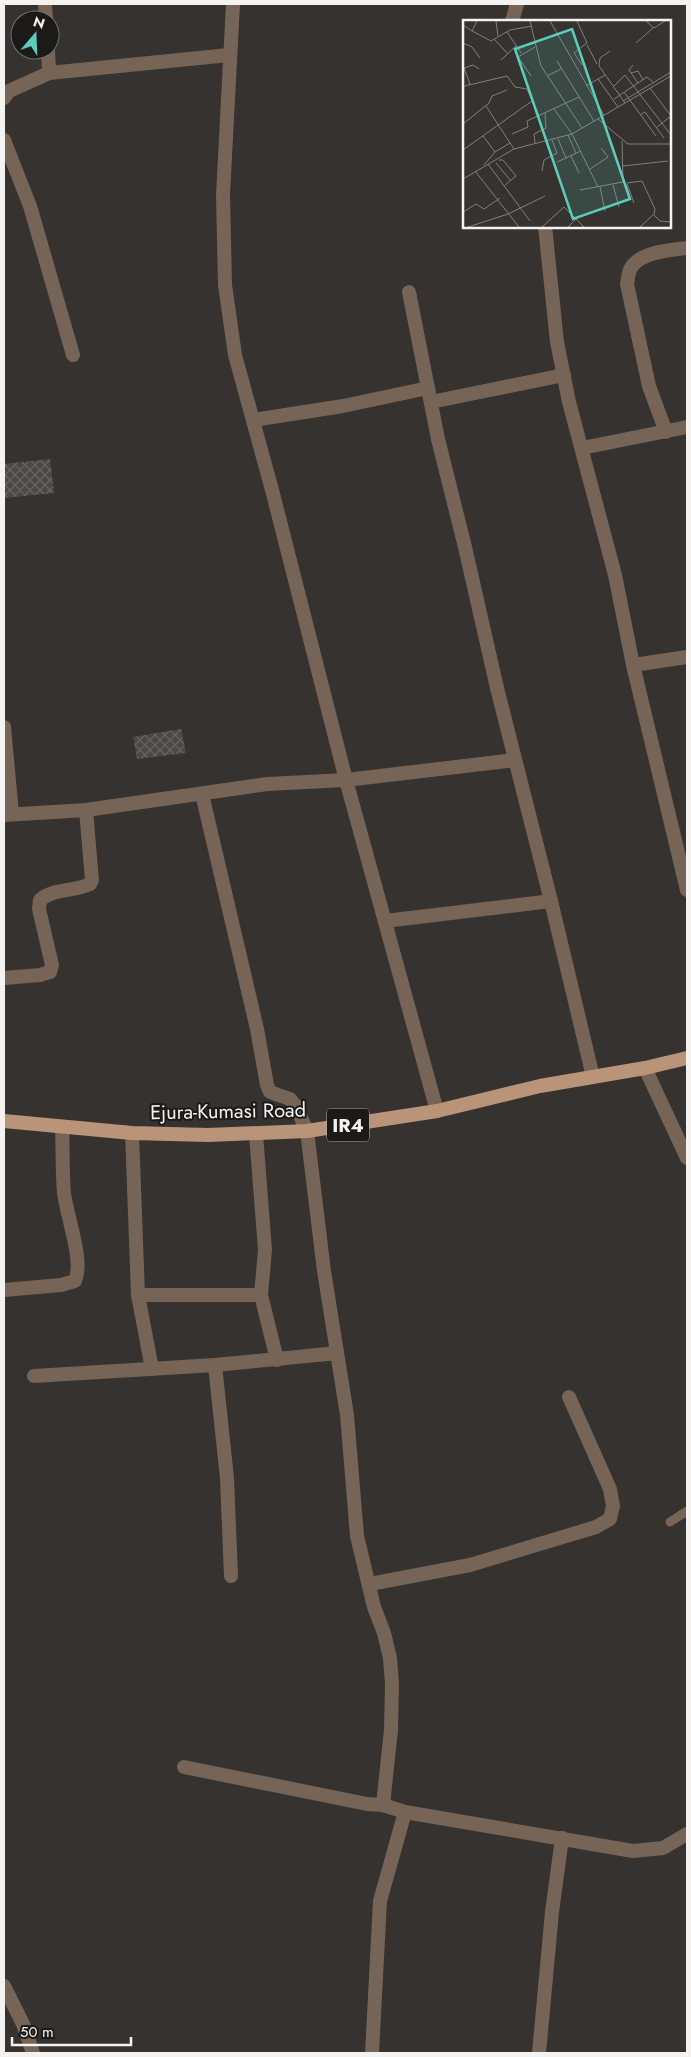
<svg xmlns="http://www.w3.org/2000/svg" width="691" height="2057" font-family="Jost,sans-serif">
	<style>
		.building { fill: url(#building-cross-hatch) }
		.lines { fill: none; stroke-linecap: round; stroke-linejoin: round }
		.service { stroke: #766456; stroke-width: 9 }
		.minor { stroke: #766456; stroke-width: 14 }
		.tertiary { stroke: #766456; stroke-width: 14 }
		.primary { stroke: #b99478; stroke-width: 14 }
		.labels { text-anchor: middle; stroke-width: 4; stroke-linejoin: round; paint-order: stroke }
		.shield { fill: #1b1a19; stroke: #b4b2b0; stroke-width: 1 }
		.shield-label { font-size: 19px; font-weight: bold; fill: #f5f3f1 }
		.street-label { font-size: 20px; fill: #f5f3f1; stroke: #1b1a19 }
		.inset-road { fill: none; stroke: #827f7d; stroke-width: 1 }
		.view { fill: #5bcebb; fill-opacity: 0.15; stroke: #5bcebb; stroke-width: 2.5 }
		.inset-edge { fill: none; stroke: #f5f3f1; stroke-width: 2.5 }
	</style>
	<defs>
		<pattern id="building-cross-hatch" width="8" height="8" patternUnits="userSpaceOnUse" patternTransform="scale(1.25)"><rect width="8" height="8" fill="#4b4846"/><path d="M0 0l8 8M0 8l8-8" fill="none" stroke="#666361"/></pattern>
	</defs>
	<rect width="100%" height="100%" fill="#35322f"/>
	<g class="building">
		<polygon points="50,459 54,493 4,498 4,464"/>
		<polygon points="181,729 186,753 137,759 133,737"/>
	</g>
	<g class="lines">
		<polyline class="service" points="670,1522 687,1511"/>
		<g class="minor">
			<polyline points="45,4 46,20"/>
			<polyline points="233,4 223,195 225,285 235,355 272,490 346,780 437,1111"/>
			<polyline points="512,21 517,4"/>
			<polyline points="48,50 49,73"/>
			<polyline points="4,98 9,91 49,73 229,55"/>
			<polyline points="4,140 30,206 73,355"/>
			<polyline points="545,226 557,342 569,402 615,575 633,665 687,890"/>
			<polyline points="409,292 438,439 465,547 497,688 551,901 593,1077"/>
			<polyline points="431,402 564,375"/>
			<polyline points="253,420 343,406 428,388"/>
			<path d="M666,432L649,386L627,284C628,280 628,272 631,268C640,252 671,250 687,248"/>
			<polyline points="582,448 687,427"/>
			<polyline points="633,665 687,657"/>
			<polyline points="4,727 12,814"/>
			<polyline points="202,794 257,1029 267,1085 270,1092 290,1099 295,1105 307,1131 324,1271 347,1415 357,1536 374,1607 384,1633 390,1658 392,1684 391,1730 383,1805"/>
			<polyline points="4,815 86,810 267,784 346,780 515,760"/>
			<polyline points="385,921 551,901"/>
			<path d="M4,978L40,975L50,972L52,965L39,909L40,900C53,888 74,892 90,884L92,880L86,810"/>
			<polyline points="132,1133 138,1295 152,1369"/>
			<polyline points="256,1134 265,1250 261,1295 277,1360"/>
			<path d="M4,1290L61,1285L75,1281C84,1260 67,1218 64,1193C62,1171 63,1149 62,1127"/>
			<polyline points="138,1295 261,1295"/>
			<polyline points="215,1365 227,1478 231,1576"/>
			<polyline points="34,1376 215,1365 337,1353"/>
			<polyline points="370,1584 470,1565 596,1527 610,1519 613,1506 610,1489 569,1397"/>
			<polyline points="184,1767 367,1804 383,1805 405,1812 633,1851 663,1848 687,1834"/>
			<polyline points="4,1986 23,2024 33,2053"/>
			<polyline points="372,2053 380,1901 405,1812"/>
			<polyline points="539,2053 552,1912 562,1838"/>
		</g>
		<polyline class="tertiary" points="645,1068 687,1158"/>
		<polyline class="primary" points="4,1121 132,1133 208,1135 307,1131 437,1111 540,1086 645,1068 687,1058"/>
	</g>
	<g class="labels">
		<rect class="shield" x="327" y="1108.5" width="42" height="33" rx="4"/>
		<g class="shield-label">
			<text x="348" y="1132">IR4</text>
		</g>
		<g class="street-label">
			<text transform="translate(228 1111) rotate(-1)" y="7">Ejura-Kumasi Road</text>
		</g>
	</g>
	<g transform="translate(463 20)">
		<rect width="208" height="208" fill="#35322f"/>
		<path class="inset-road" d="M33,1L35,16M67,1L78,46L119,108M87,1L141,95M114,1L124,23L111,33L119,45M183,1L191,8L202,1M0,5L9,11L14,1M9,11L28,21L47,10L69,6M44,12L58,33M31,19L45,34M0,23L9,27L17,38M173,23L190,8M124,25L134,44M147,31L137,38L136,46L162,83M38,40L54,25M94,41L131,101M170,45L166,50L175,63M1,48L10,45L16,49M168,53L175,51L180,60M68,56L55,37L72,27M84,56L98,49M135,59L155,87M6,65L44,56L52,67L64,69L76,96M123,66L142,55M0,67L7,64L1,48M150,67L162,55L208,115M187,68L208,96M161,72L193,116M151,79L184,57L191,63M160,81L208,52M23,86L51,129M91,89L109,114L135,167M177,95L182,92L201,118M135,99L165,124H208M0,104L26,83L29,76L44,70M193,108L208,96M49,114L65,107L64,101L116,77M105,115L113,133M20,116L32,132L21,145M95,119L103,138M72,123L71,114L83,108L82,93M0,130L69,81M32,132L47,123M108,136L116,153M36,140H40L53,156L42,165M94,142L118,131M33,143L48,161M25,144L67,201M160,146L205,141M127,149L145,137L138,128M12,151L56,207M79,151L81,140L94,133L89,120M0,159L51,129L109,114L208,56M164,163L179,161L192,189L191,194L177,207M164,164L171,183M150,165L156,187M137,167L142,191M117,170L160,162L159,121M0,192L13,184L21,189L37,178M191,195L197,201L208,202M5,207L45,194L82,176M79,207L101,187L113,199M105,207L113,199L121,207"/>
		<path class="view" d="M109,9L167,179L110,199L52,29Z"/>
		<rect width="208" height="208" class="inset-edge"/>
	</g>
	<rect width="691" height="2057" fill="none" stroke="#f5f3f1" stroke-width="10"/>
	<g transform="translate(35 35) rotate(19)"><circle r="24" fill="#1b1a19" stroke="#72716f"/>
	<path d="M0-4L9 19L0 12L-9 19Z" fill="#5bcebb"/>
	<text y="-8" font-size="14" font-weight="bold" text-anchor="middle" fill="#f5f3f1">N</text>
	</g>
	<path d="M12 2037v8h119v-8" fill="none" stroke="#f5f3f1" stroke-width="2.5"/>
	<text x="20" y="2037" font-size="15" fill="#f5f3f1" stroke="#1b1a19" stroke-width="4" paint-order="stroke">50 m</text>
</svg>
